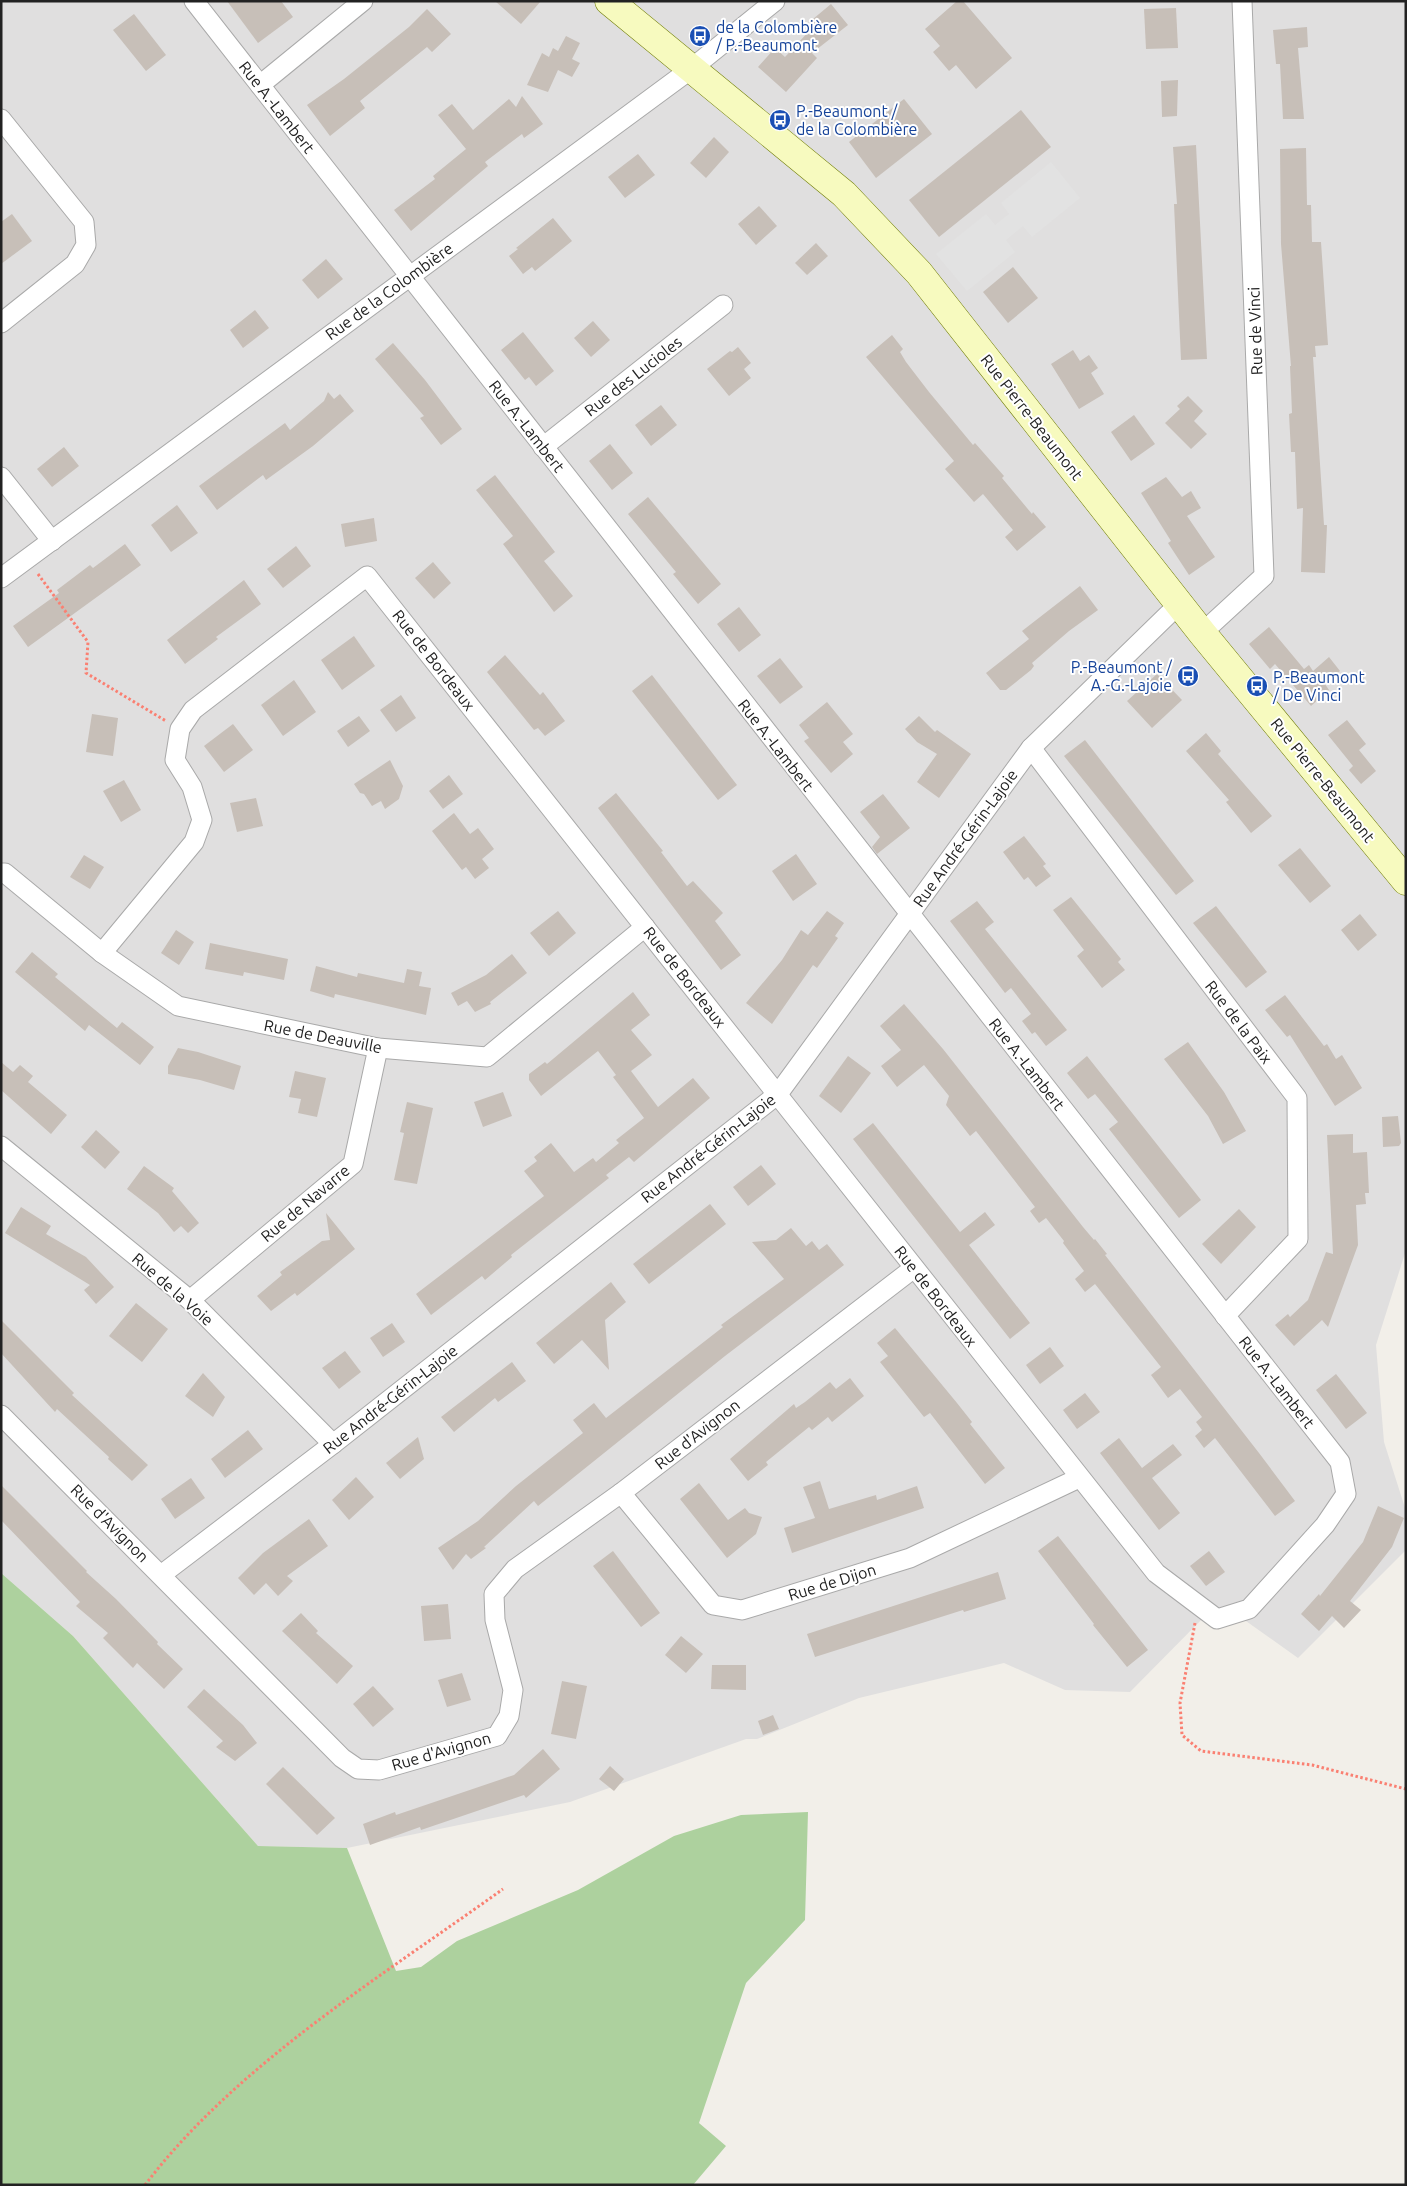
<svg xmlns="http://www.w3.org/2000/svg" width="1407" height="2186" font-family="Ubuntu,sans-serif">
	<style>
		.residential { fill: #e0dfdf }
		.forest { fill: #add19e }
		.parking { fill: #e2e2e2 }
		.building { fill: #c7bfb8 }
		.lines { fill: none; stroke-linecap: round; stroke-linejoin: round }
		.street-casing { stroke: #a9a9a9; stroke-width: 21 }
		.secondary-casing { stroke: #707d05; stroke-width: 29 }
		.path { stroke: #fa8072; stroke-width: 3; stroke-dasharray: 2.5 2.5; stroke-linecap: butt }
		.street { stroke: #fff; stroke-width: 19 }
		.secondary { stroke: #f7fabf; stroke-width: 28 }
		.labels { text-anchor: middle; stroke-width: 4; stroke-linejoin: round; paint-order: stroke }
		.transit-label { font-size: 16px; fill: #164399; stroke: #fff; text-anchor: start }
		.street-label { font-size: 16px; fill: #222; stroke: #fff }
	</style>
	<rect width="100%" height="100%" fill="#f2efe9"/>
	<polygon class="residential" points="1,1 1406,1 1406,1250 1376,1345 1384,1442 1406,1511 1406,1550 1298,1658 1229,1609 1207,1614 1130,1692 1065,1690 1004,1663 859,1698 757,1739 746,1739 570,1802 347,1848 258,1846 73,1636 1,1573"/>
	<polygon class="forest" points="1,1573 73,1636 258,1846 347,1848 396,1971 421,1967 457,1941 578,1890 674,1836 741,1815 808,1812 805,1920 746,1983 699,2123 726,2146 693,2185 1,2185"/>
	<polygon class="parking" points="1051,162 1080,198 1032,237 1023,226 1006,240 1015,252 967,291 936,254 986,214 995,225 1009,214 1001,203"/>
	<g class="building">
		<polygon points="227,1 281,1 293,17 258,43"/>
		<polygon points="495,1 541,1 521,24"/>
		<polygon points="957,1 963,1 1012,58 976,89 956,65 949,71 933,52 940,46 925,29"/>
		<polygon points="831,4 848,25 812,53 817,58 786,92 758,67 775,48 785,57 811,29 807,24"/>
		<polygon points="1176,8 1178,48 1146,49 1144,9"/>
		<polygon points="427,9 451,34 432,52 427,47 360,101 365,108 330,136 307,105 344,79 409,27"/>
		<polygon points="134,14 166,55 146,71 113,30"/>
		<polygon points="1307,27 1308,47 1298,48 1304,119 1283,119 1280,64 1276,64 1273,30"/>
		<polygon points="566,36 580,43 572,59 580,63 572,77 558,70 548,92 527,85 542,53 549,57 553,48 558,51"/>
		<polygon points="1178,80 1177,116 1162,117 1161,81"/>
		<polygon points="522,96 543,124 524,138 522,134 485,162 488,166 411,231 394,210 435,179 433,176 466,149 438,115 452,104 473,130 509,99 516,107"/>
		<polygon points="904,99 932,134 876,178 849,142"/>
		<polygon points="1021,110 1051,147 939,237 909,200"/>
		<polygon points="714,137 729,152 706,178 690,163"/>
		<polygon points="1196,145 1207,359 1181,360 1174,204 1177,204 1173,147"/>
		<polygon points="1306,148 1307,205 1311,205 1312,242 1321,242 1328,345 1315,346 1316,357 1313,357 1324,525 1327,525 1325,573 1301,572 1303,508 1297,509 1295,452 1291,452 1289,414 1292,413 1290,366 1291,366 1281,244 1280,149"/>
		<polygon points="638,154 655,175 625,198 608,177"/>
		<polygon points="759,206 777,226 756,245 738,224"/>
		<polygon points="12,214 32,241 1,264 1,222"/>
		<polygon points="553,218 572,241 535,271 532,267 523,274 509,256 518,249 516,248"/>
		<polygon points="816,243 828,256 807,275 795,263"/>
		<polygon points="326,259 343,279 318,299 302,280"/>
		<polygon points="1013,267 1038,298 1008,323 983,292"/>
		<polygon points="255,310 269,328 243,348 230,330"/>
		<polygon points="593,321 610,340 591,357 574,338"/>
		<polygon points="523,332 554,371 536,386 529,377 525,380 501,350"/>
		<polygon points="892,335 903,349 900,352 906,362 929,392 973,445 975,443 1004,476 1002,478 1032,514 1033,512 1046,527 1017,551 1005,537 1013,530 983,494 974,502 945,469 954,461 866,357"/>
		<polygon points="393,343 425,380 462,429 441,445 420,418 424,416 375,359"/>
		<polygon points="738,347 751,363 744,369 751,378 729,396 707,369 730,351 732,352"/>
		<polygon points="1073,350 1080,361 1089,355 1098,368 1091,373 1104,394 1079,409 1051,364"/>
		<polygon points="328,392 334,399 340,394 354,411 313,446 266,480 263,475 217,510 199,486 285,423 290,430 324,401"/>
		<polygon points="1188,396 1203,411 1194,421 1207,434 1191,449 1165,423 1180,409 1177,406"/>
		<polygon points="661,405 677,425 651,446 635,425"/>
		<polygon points="1134,415 1155,444 1131,461 1111,432"/>
		<polygon points="610,444 633,473 612,490 589,461"/>
		<polygon points="64,447 79,466 52,487 37,469"/>
		<polygon points="495,475 555,552 544,561 573,596 554,612 503,544 513,536 476,490"/>
		<polygon points="1166,477 1182,497 1191,491 1201,508 1187,516 1215,557 1189,575 1168,543 1171,541 1141,493"/>
		<polygon points="648,497 721,584 698,604 673,574 676,572 628,514"/>
		<polygon points="177,505 198,533 171,552 151,525"/>
		<polygon points="374,518 377,541 345,547 341,524"/>
		<polygon points="125,544 141,565 28,647 13,626 59,593 57,590 90,565 93,568"/>
		<polygon points="296,546 311,566 283,588 267,569"/>
		<polygon points="433,562 451,583 434,599 415,578"/>
		<polygon points="244,580 261,604 216,637 218,639 185,664 167,640"/>
		<polygon points="1080,586 1098,610 1069,631 1032,663 1034,666 1031,670 1006,690 1000,690 986,673 1029,639 1022,631"/>
		<polygon points="739,607 761,635 739,652 717,624"/>
		<polygon points="1269,627 1304,669 1309,665 1313,671 1329,657 1340,671 1325,684 1329,690 1311,706 1275,664 1270,669 1249,644"/>
		<polygon points="354,636 375,666 342,690 321,660"/>
		<polygon points="505,655 540,695 543,692 565,721 545,736 538,728 534,730 487,672"/>
		<polygon points="780,658 803,687 780,704 757,676"/>
		<polygon points="1157,674 1182,700 1152,728 1127,701"/>
		<polygon points="652,675 737,785 718,800 632,691"/>
		<polygon points="294,680 316,712 283,736 261,705"/>
		<polygon points="401,695 416,718 396,732 380,710"/>
		<polygon points="827,702 853,734 843,742 853,754 831,773 804,741 809,738 799,725"/>
		<polygon points="92,714 118,718 113,756 86,752"/>
		<polygon points="359,716 370,731 348,747 337,731"/>
		<polygon points="919,716 935,732 937,730 971,754 939,798 917,782 937,754 917,742 905,729"/>
		<polygon points="1347,720 1366,744 1359,750 1376,771 1361,784 1349,770 1353,766 1328,735"/>
		<polygon points="233,724 253,750 224,772 204,746"/>
		<polygon points="1206,733 1221,751 1218,754 1272,816 1251,833 1226,802 1229,800 1186,751"/>
		<polygon points="1085,740 1194,881 1176,895 1064,756"/>
		<polygon points="390,760 403,786 399,799 385,809 381,801 372,806 364,794 360,793 354,784"/>
		<polygon points="449,775 463,794 443,809 429,791"/>
		<polygon points="124,780 141,810 121,822 103,791"/>
		<polygon points="616,793 663,851 661,852 687,886 693,881 723,913 715,921 741,955 721,970 598,808"/>
		<polygon points="883,794 910,828 877,854 872,847 880,837 860,812"/>
		<polygon points="256,798 263,826 237,832 230,803"/>
		<polygon points="454,813 470,834 478,828 494,849 482,859 489,868 475,879 466,867 462,870 432,831"/>
		<polygon points="1024,836 1046,864 1043,866 1051,876 1036,887 1028,877 1024,880 1003,852"/>
		<polygon points="1300,848 1331,886 1310,903 1278,865"/>
		<polygon points="796,854 817,884 793,901 772,871"/>
		<polygon points="84,855 104,867 90,889 70,877"/>
		<polygon points="1071,897 1121,959 1118,962 1125,970 1102,988 1077,956 1084,950 1053,910"/>
		<polygon points="977,901 994,922 985,929 1067,1030 1046,1046 1035,1032 1032,1034 1022,1021 1031,1014 1011,988 1005,993 950,921"/>
		<polygon points="1216,906 1267,972 1246,988 1193,923"/>
		<polygon points="558,911 576,933 549,956 530,933"/>
		<polygon points="827,911 844,923 835,936 838,938 817,968 813,965 772,1024 746,1003 782,960 801,930 808,935"/>
		<polygon points="1360,914 1377,935 1358,951 1341,930"/>
		<polygon points="176,930 194,942 179,965 161,953"/>
		<polygon points="210,943 288,959 284,980 244,972 243,976 205,969"/>
		<polygon points="32,952 58,974 55,977 117,1028 122,1022 154,1047 140,1065 89,1025 85,1031 15,972"/>
		<polygon points="512,954 527,973 490,1002 491,1004 475,1012 467,1001 458,1006 451,993 486,975"/>
		<polygon points="316,966 357,977 358,973 404,983 407,969 422,972 419,986 431,988 426,1015 335,994 334,998 310,991"/>
		<polygon points="633,992 650,1015 631,1030 652,1055 631,1071 658,1107 693,1078 710,1098 634,1162 629,1157 606,1175 609,1178 511,1255 512,1257 485,1280 482,1276 431,1315 416,1294 544,1196 524,1171 537,1161 534,1157 551,1143 574,1172 593,1158 596,1162 619,1143 616,1140 644,1118 613,1077 616,1075 598,1051 541,1096 529,1080 529,1074 545,1062 547,1064"/>
		<polygon points="1285,995 1324,1046 1327,1044 1336,1059 1342,1055 1362,1088 1335,1106 1290,1035 1287,1037 1265,1010"/>
		<polygon points="904,1004 943,1049 1083,1227 1094,1240 1095,1239 1107,1254 1105,1255 1259,1453 1295,1501 1275,1516 1215,1438 1204,1448 1195,1436 1202,1430 1196,1422 1202,1417 1180,1389 1168,1398 1151,1375 1161,1367 1095,1284 1085,1292 1075,1279 1084,1271 1063,1243 1064,1241 1046,1218 1039,1223 1030,1211 1035,1207 976,1131 970,1136 946,1105 949,1096 924,1065 897,1087 881,1066 901,1050 880,1026"/>
		<polygon points="1188,1042 1224,1092 1246,1131 1223,1144 1208,1116 1164,1059"/>
		<polygon points="178,1048 198,1052 241,1066 234,1090 200,1080 168,1074 168,1066"/>
		<polygon points="848,1056 871,1073 841,1113 819,1096"/>
		<polygon points="1087,1056 1201,1200 1179,1218 1109,1129 1118,1122 1095,1094 1088,1099 1067,1073"/>
		<polygon points="1,1062 13,1072 20,1065 33,1076 28,1082 67,1115 51,1134 1,1090"/>
		<polygon points="295,1071 326,1078 317,1117 298,1113 301,1099 289,1097"/>
		<polygon points="503,1092 512,1116 483,1127 474,1102"/>
		<polygon points="407,1102 433,1108 417,1184 394,1180 404,1133 400,1132"/>
		<polygon points="1398,1116 1401,1143 1399,1146 1383,1147 1382,1117"/>
		<polygon points="873,1123 960,1232 985,1212 995,1225 969,1245 1030,1323 1010,1339 853,1139"/>
		<polygon points="96,1130 120,1152 105,1169 81,1147"/>
		<polygon points="1353,1134 1353,1153 1367,1152 1369,1193 1365,1193 1366,1204 1356,1205 1358,1245 1328,1327 1322,1320 1294,1346 1275,1325 1288,1314 1290,1317 1308,1300 1326,1252 1333,1254 1327,1135"/>
		<polygon points="761,1165 776,1184 748,1206 733,1187"/>
		<polygon points="144,1166 174,1188 172,1191 199,1223 188,1233 181,1226 174,1232 158,1213 127,1189"/>
		<polygon points="710,1204 726,1224 649,1284 633,1264"/>
		<polygon points="21,1207 51,1226 46,1234 86,1257 114,1287 96,1304 84,1290 90,1285 5,1233"/>
		<polygon points="1239,1209 1256,1227 1221,1264 1202,1244"/>
		<polygon points="326,1213 355,1249 297,1296 295,1293 271,1311 257,1296 282,1275 280,1272 322,1241 330,1240"/>
		<polygon points="791,1228 806,1246 812,1241 819,1250 827,1244 844,1265 725,1356 538,1506 534,1501 484,1547 486,1548 471,1559 466,1554 453,1570 438,1548 478,1521 516,1486 583,1433 573,1420 594,1403 606,1418 723,1327 721,1325 784,1279 752,1242 776,1240"/>
		<polygon points="611,1282 626,1302 605,1320 609,1370 582,1340 554,1364 536,1343"/>
		<polygon points="136,1303 168,1329 142,1362 109,1336"/>
		<polygon points="1,1320 74,1393 72,1395 148,1465 132,1481 108,1459 109,1457 57,1409 55,1412 1,1353"/>
		<polygon points="392,1323 405,1342 383,1357 370,1338"/>
		<polygon points="895,1328 957,1403 972,1422 970,1424 1005,1468 985,1484 930,1413 924,1417 880,1362 888,1356 877,1343"/>
		<polygon points="1050,1347 1064,1366 1040,1384 1026,1365"/>
		<polygon points="345,1351 361,1372 339,1389 322,1368"/>
		<polygon points="512,1362 526,1381 498,1402 495,1398 454,1432 441,1417"/>
		<polygon points="203,1373 225,1397 213,1417 185,1396"/>
		<polygon points="1336,1374 1367,1413 1346,1429 1316,1390"/>
		<polygon points="850,1378 864,1396 832,1422 828,1417 812,1430 809,1427 766,1462 768,1465 748,1481 730,1459 794,1404 796,1408 805,1402 830,1382 836,1389"/>
		<polygon points="1085,1393 1100,1412 1077,1429 1063,1410"/>
		<polygon points="248,1430 263,1449 225,1478 211,1459"/>
		<polygon points="418,1437 424,1459 400,1479 386,1463"/>
		<polygon points="1119,1438 1142,1468 1173,1444 1182,1455 1152,1478 1180,1513 1159,1530 1100,1453"/>
		<polygon points="356,1477 374,1497 349,1520 332,1500"/>
		<polygon points="191,1478 205,1498 175,1519 161,1499"/>
		<polygon points="820,1481 829,1509 876,1495 877,1500 917,1486 924,1508 792,1553 784,1528 815,1518 803,1487"/>
		<polygon points="699,1483 728,1520 745,1508 749,1513 762,1517 756,1534 727,1558 680,1499"/>
		<polygon points="1,1485 87,1571 86,1572 116,1599 158,1642 157,1644 183,1669 164,1689 137,1663 133,1668 103,1638 108,1633 76,1606 80,1602 1,1520"/>
		<polygon points="1378,1506 1404,1518 1392,1547 1350,1601 1361,1610 1344,1628 1332,1616 1319,1631 1301,1614 1319,1594 1320,1596 1363,1542"/>
		<polygon points="309,1519 328,1546 287,1576 293,1581 278,1596 266,1583 254,1595 238,1578 263,1553"/>
		<polygon points="1058,1536 1148,1650 1127,1667 1093,1625 1094,1624 1038,1551"/>
		<polygon points="613,1551 660,1613 641,1627 593,1566"/>
		<polygon points="1209,1551 1225,1572 1206,1586 1190,1566"/>
		<polygon points="998,1572 1006,1599 964,1612 963,1610 815,1657 807,1634"/>
		<polygon points="448,1604 451,1639 424,1641 421,1606"/>
		<polygon points="301,1613 318,1631 316,1633 353,1666 337,1684 282,1631"/>
		<polygon points="681,1636 703,1654 686,1673 665,1655"/>
		<polygon points="712,1665 746,1665 746,1690 711,1689"/>
		<polygon points="462,1673 471,1700 447,1707 438,1680"/>
		<polygon points="562,1681 587,1686 576,1739 551,1734"/>
		<polygon points="373,1686 394,1709 373,1727 353,1704"/>
		<polygon points="204,1689 243,1725 257,1743 235,1761 216,1747 223,1741 187,1707"/>
		<polygon points="773,1715 779,1729 763,1735 758,1721"/>
		<polygon points="543,1749 560,1769 526,1798 524,1795 421,1830 420,1827 370,1845 363,1824 395,1812 396,1815 514,1775"/>
		<polygon points="610,1766 624,1779 614,1791 599,1779"/>
		<polygon points="283,1767 335,1818 317,1835 266,1784"/>
	</g>
	<g class="lines">
		<g class="street-casing">
			<g id="street">
				<polyline points="260,85 363,1"/>
				<polyline points="1,119 84,222 86,245 75,264 1,323"/>
				<polyline points="543,447 723,305"/>
				<polyline points="1,477 52,541"/>
				<polyline points="1,578 691,69 775,1"/>
				<polyline points="1202,633 1264,576 1242,1"/>
				<polyline points="1031,748 1297,1098 1298,1239 1225,1316"/>
				<polyline points="1,873 5,873 102,953 178,1006 378,1048 487,1057 645,927"/>
				<polyline points="102,953 194,842 202,820 192,787 175,760 180,729 193,710 367,576 1156,1573 1217,1619 1249,1609 1325,1525 1346,1494 1340,1462 194,1"/>
				<polyline points="1,1146 190,1300 333,1444"/>
				<polyline points="190,1300 353,1164 378,1048"/>
				<polyline points="1,1415 342,1758 358,1769 379,1770 497,1736 509,1716 513,1690 495,1620 494,1594 515,1569 621,1493 914,1268"/>
				<polyline points="621,1493 713,1605 742,1610 910,1558 1079,1478"/>
				<polyline points="161,1575 333,1444 778,1094 1031,748 1179,604"/>
			</g>
		</g>
		<g class="secondary-casing">
			<polyline id="secondary" points="609,1 844,194 919,273 1202,633 1406,881"/>
		</g>
		<g class="path">
			<polyline points="38,574 88,642 86,673 166,721"/>
			<polyline points="1195,1623 1180,1703 1182,1735 1201,1751 1312,1765 1406,1789"/>
			<path d="M145,2185C236,2065 382,1976 503,1889"/>
		</g>
		<use href="#street" class="street"/>
		<use href="#secondary" class="secondary"/>
	</g>
	<defs>
		<g id="bus-disc" transform="scale(1.125)"><circle r="9.5" fill="#1a4fb4" stroke="#fff"/><path d="M-5-6H5V4H4V6H2V4H-2V6H-4V4H-5ZM-3.5-4V0h7V-4ZM-3.5 1.2v1.5H-2V1.2ZM2 1.2v1.5H3.5V1.2Z" fill="#fff"/></g>
	</defs>
	<g fill-rule="evenodd">
		<use href="#bus-disc" x="700" y="36"/>
		<use href="#bus-disc" x="780" y="120"/>
		<use href="#bus-disc" x="1188" y="676"/>
		<use href="#bus-disc" x="1257" y="686"/>
	</g>
	<g class="labels">
		<g class="transit-label">
			<text x="716" y="33">de la Colombière<tspan x="716" dy="18">/ P.-Beaumont</tspan></text>
			<text x="796" y="117">P.-Beaumont /<tspan x="796" dy="18">de la Colombière</tspan></text>
			<text x="1172" y="673" text-anchor="end">P.-Beaumont /<tspan x="1172" dy="18">A.-G.-Lajoie</tspan></text>
			<text x="1273" y="683">P.-Beaumont<tspan x="1273" dy="18">/ De Vinci</tspan></text>
		</g>
		<g class="street-label">
			<text transform="translate(277 107) rotate(52)" y="6">Rue A.-Lambert</text>
			<text transform="translate(389 291) rotate(-36)" y="6">Rue de la Colombière</text>
			<text transform="translate(1255 331) rotate(-92)" y="6">Rue de Vinci</text>
			<text transform="translate(633 376) rotate(-38)" y="6">Rue des Lucioles</text>
			<text transform="translate(1032 417) rotate(52)" y="6">Rue Pierre-Beaumont</text>
			<text transform="translate(527 426) rotate(52)" y="6">Rue A.-Lambert</text>
			<text transform="translate(434 660) rotate(52)" y="6">Rue de Bordeaux</text>
			<text transform="translate(776 745) rotate(52)" y="6">Rue A.-Lambert</text>
			<text transform="translate(1323 780) rotate(51)" y="6">Rue Pierre-Beaumont</text>
			<text transform="translate(965 838) rotate(-54)" y="6">Rue André-Gérin-Lajoie</text>
			<text transform="translate(685 977) rotate(52)" y="6">Rue de Bordeaux</text>
			<text transform="translate(1239 1022) rotate(53)" y="6">Rue de la Paix</text>
			<text transform="translate(323 1036) rotate(11)" y="6">Rue de Deauville</text>
			<text transform="translate(1027 1064) rotate(52)" y="6">Rue A.-Lambert</text>
			<text transform="translate(708 1148) rotate(-38)" y="6">Rue André-Gérin-Lajoie</text>
			<text transform="translate(305 1203) rotate(-40)" y="6">Rue de Navarre</text>
			<text transform="translate(173 1289) rotate(41)" y="6">Rue de la Voie</text>
			<text transform="translate(936 1296) rotate(52)" y="6">Rue de Bordeaux</text>
			<text transform="translate(1277 1382) rotate(52)" y="6">Rue A.-Lambert</text>
			<text transform="translate(390 1399) rotate(-38)" y="6">Rue André-Gérin-Lajoie</text>
			<text transform="translate(697 1434) rotate(-38)" y="6">Rue d'Avignon</text>
			<text transform="translate(110 1523) rotate(45)" y="6">Rue d'Avignon</text>
			<text transform="translate(832 1582) rotate(-17)" y="6">Rue de Dijon</text>
			<text transform="translate(441 1751) rotate(-16)" y="6">Rue d'Avignon</text>
		</g>
	</g>
	<rect width="1407" height="2186" fill="none" stroke="#222222" stroke-width="5"/>
</svg>
